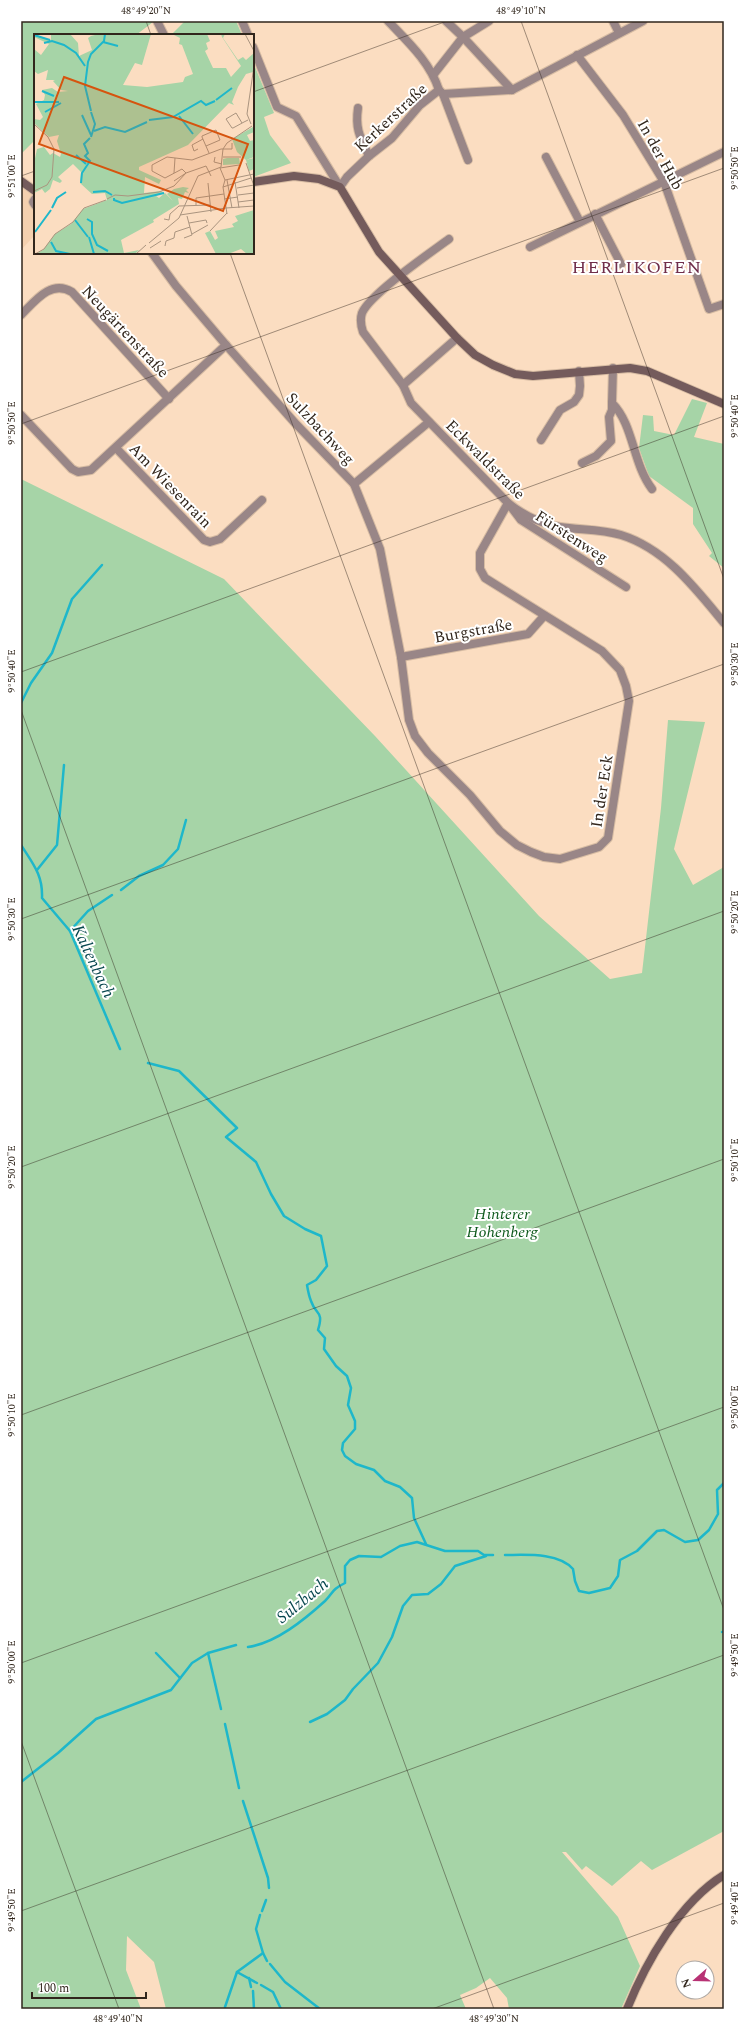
<svg xmlns="http://www.w3.org/2000/svg" width="745" height="2030" font-family="Spectral,serif">
	<style>
		.built { fill: #f4d0af }
		.green { fill: #a6d4a7 }
		.lines { fill: none; stroke-linecap: round; stroke-linejoin: round }
		.stream { stroke: #1eb7ca; stroke-width: 2.5 }
		.street-casing { stroke: #d7bca3; stroke-width: 10 }
		.secondary-casing { stroke: #d7bca3; stroke-width: 10 }
		.street { stroke: #998687; stroke-width: 8 }
		.secondary { stroke: #745b5c; stroke-width: 8 }
		.ticks { fill: none; stroke: #31261c; stroke-width: 1; stroke-opacity: 0.45 }
		.labels { text-anchor: middle; stroke-width: 4; stroke-linejoin: round; paint-order: stroke }
		.street-label { font-size: 16px; fill: #31261c; stroke: #fff }
		.park-label { font-size: 16px; font-style: italic; fill: #0e5a1c; stroke: #fff }
		.water-label { font-size: 17px; font-style: italic; fill: #08474f; stroke: #fff }
		.quarter-label { font-size: 18px; letter-spacing: 1px; fill: #702e4b; stroke: #fff }
		.inset-river { fill: none; stroke: #1eb7ca; stroke-width: 2 }
		.inset-road { fill: none; stroke: #aa947f; stroke-width: 1 }
		.view { fill: #d6540e; fill-opacity: 0.15; stroke: #d6540e; stroke-width: 2 }
		.inset-edge { fill: none; stroke: #31261c; stroke-width: 2 }
		.neatline { fill: none; stroke: #31261c; stroke-width: 1.5 }
		.ticks-label { font-size: 10px; text-anchor: middle; fill: #31261c }
	</style>
	<rect width="100%" height="100%" fill="#fbddc1"/>
	<polygon class="built" points="21,187 35,196 35,235 21,250"/>
	<g class="green">
		<polygon points="21,21 153,22 136,35 35,35 35,140 21,154"/>
		<polygon points="185,21 236,21 242,35 171,35"/>
		<polygon points="253,62 274,113 264,117 270,135 291,163 253,177"/>
		<polygon points="692,399 707,403 694,437 724,444 724,568 709,556 712,553 693,524 693,508 649,476 639,448 643,415 653,416 654,431 674,435"/>
		<polygon points="21,479 224,579 375,736 539,916 610,979 642,973 661,808 668,720 705,722 674,849 693,885 724,867 724,1831 652,1870 641,1861 612,1886 586,1866 582,1870 566,1852 562,1852 618,1917 640,1966 621,2009 509,2009 507,1998 490,1978 476,1988 460,1995 466,2009 166,2009 154,1962 127,1936 126,1970 141,2009 21,2009"/>
	</g>
	<g class="lines">
		<g class="stream">
			<polyline points="21,703 31,683 52,653 72,599 102,565"/>
			<path d="M21,845C33,864 43,875 42,898L70,931L120,1049"/>
			<polyline points="37,870 57,845 64,765"/>
			<polyline points="121,890 139,876 163,865 178,849 186,820"/>
			<polyline points="70,931 88,911 112,895"/>
			<path d="M148,1063L179,1071L237,1128L226,1137L256,1162L271,1194L284,1216L305,1229L321,1236L327,1266L316,1280L307,1285C308,1291 309,1296 311,1301C316,1316 324,1310 318,1330L325,1338L324,1349L336,1366L347,1376L351,1388L348,1405L355,1421V1429L343,1443L342,1450L345,1456L356,1464L374,1470L385,1481L400,1487L412,1498L414,1518L426,1544"/>
			<path d="M505,1555C525,1555 558,1552 573,1569L575,1581L579,1591L589,1593L610,1588L618,1576L620,1560L637,1551L657,1531L664,1530L685,1542L698,1540L709,1530L718,1514L717,1490L724,1483"/>
			<polyline points="722,1632 724,1631"/>
			<path d="M248,1647C276,1643 304,1620 325,1601C334,1592 331,1590 345,1583V1566L350,1560L359,1556L381,1557L400,1546L417,1542L445,1551H478L484,1555H493"/>
			<polyline points="156,1653 180,1678"/>
			<polyline points="208,1653 221,1709"/>
			<polyline points="310,1722 327,1714 345,1700 353,1689 378,1663 392,1637 403,1606 412,1595 428,1594 441,1584 455,1566 486,1556"/>
			<polyline points="225,1724 239,1788"/>
			<polyline points="21,1782 58,1753 96,1719 171,1690 192,1663 208,1653 236,1645"/>
			<polyline points="243,1801 268,1878 269,1888"/>
			<polyline points="262,1911 266,1900"/>
			<polyline points="263,1953 267,1961"/>
			<polyline points="270,1964 285,1982 320,2009"/>
			<polyline points="237,1972 257,1983"/>
			<polyline points="249,1978 251,1987"/>
			<polyline points="261,1985 273,1992 281,2009"/>
			<polyline points="253,1991 254,2009"/>
			<polyline points="225,2007 237,1972 263,1953 256,1929 260,1915"/>
		</g>
		<g class="street-casing">
			<g id="street">
				<polyline points="157,21 164,35"/>
				<polyline points="242,21 248,35"/>
				<path d="M388,21C408,42 430,62 439,90"/>
				<polyline points="446,21 463,37 512,90"/>
				<polyline points="613,21 619,33"/>
				<polyline points="253,47 277,107 296,116 340,187 347,177 369,156 392,138 420,105 439,90 443,94 512,90 643,21"/>
				<polyline points="577,55 623,115 664,182 709,309 724,304"/>
				<polyline points="434,74 463,37 489,21"/>
				<polyline points="443,94 468,160"/>
				<path d="M358,108C355,129 360,137 369,156"/>
				<polyline points="546,157 580,222"/>
				<polyline points="35,199 33,202 35,205"/>
				<polyline points="595,214 621,264"/>
				<path d="M449,239C430,253 370,294 362,313C360,319 361,326 363,332L403,385L411,403L508,503C523,515 541,524 560,527C580,530 601,529 621,535C666,549 696,589 724,623"/>
				<polyline points="530,247 724,152"/>
				<polyline points="152,253 176,286 226,345 295,423 354,484 380,549 401,657 409,720 415,736 428,753 470,795 500,831 517,845 531,852 544,857 560,859 599,847 608,838 629,701 626,686 620,670 602,651 485,578 480,569 480,553 508,503 521,520 626,587"/>
				<path d="M21,315C35,301 51,279 72,292L169,399"/>
				<path d="M613,368L612,403C634,425 632,462 652,489"/>
				<polyline points="403,385 457,338"/>
				<polyline points="21,415 72,469 78,472 91,470 226,345"/>
				<polyline points="541,440 560,410 574,402 579,395 580,386 579,371"/>
				<polyline points="116,448 204,540 210,542 220,539 262,500"/>
				<polyline points="582,463 596,456 611,441 609,417 612,410 612,403"/>
				<polyline points="354,484 429,422"/>
				<polyline points="401,657 528,634 544,616"/>
			</g>
		</g>
		<g class="secondary-casing">
			<g id="secondary">
				<polyline points="21,181 35,191"/>
				<polyline points="253,182 294,176 319,179 340,187 379,252 457,338 475,355 493,365 515,374 533,376 630,368 647,371 724,404"/>
				<path d="M627,2009C646,1962 680,1902 724,1875"/>
			</g>
		</g>
		<use href="#street" class="street"/>
		<use href="#secondary" class="secondary"/>
	</g>
	<path class="ticks" d="M146,21L151,35M521,21L724,579M253,92L447,21M21,176L35,171M230,253L724,1610M21,424L724,168M21,672L724,416M21,710L494,2009M21,919L724,664M21,1167L724,911M21,1415L724,1159M21,1663L724,1407M21,1741L119,2009M21,1911L724,1655M432,2009L724,1903"/>
	<g class="labels">
		<g class="street-label">
			<text transform="translate(390 117) rotate(-43)" y="6">Kerkerstraße</text>
			<text transform="translate(661 154) rotate(61)" y="6">In der Hub</text>
			<text transform="translate(126 331) rotate(47)" y="6">Neugärtenstraße</text>
			<text transform="translate(321 428) rotate(47)" y="6">Sulzbachweg</text>
			<text transform="translate(486 459) rotate(45)" y="6">Eckwaldstraße</text>
			<text transform="translate(171 485) rotate(46)" y="6">Am Wiesenrain</text>
			<text transform="translate(572 536) rotate(33)" y="6">Fürstenweg</text>
			<text transform="translate(473 630) rotate(-10)" y="6">Burgstraße</text>
			<text transform="translate(601 791) rotate(-81)" y="6">In der Eck</text>
		</g>
		<g class="park-label">
			<text x="502" y="1219">Hinterer<tspan x="502" dy="18">Hohenberg</tspan></text>
		</g>
		<g class="water-label">
			<text transform="translate(94 961) rotate(65)" y="6">Kaltenbach</text>
			<text transform="translate(302 1600) rotate(-39)" y="6">Sulzbach</text>
		</g>
		<g class="quarter-label">
			<text x="637" y="273">HERLIKOFEN</text>
		</g>
	</g>
	<g transform="translate(34 34)">
		<rect width="220" height="220" fill="#fbddc1"/>
		<path d="M0,0L17,6V0H36L44,9L45,22L58,16L54,4L57,2L65,0H117L108,31L101,29L89,51L113,53L149,48L151,43L159,40L148,11L145,10L146,4L138,0H173L176,7L172,9L174,15L171,17L179,34H192L197,43L207,32L188,3L187,0H191L189,4L204,26L209,23L212,26L220,19L219,38L212,40L204,53L198,68L200,71L195,69L154,111L105,133V136L127,146L125,150L111,143L110,159L127,157L130,159L122,162L125,164L131,159L139,167L133,160L140,155L149,153L155,154L152,156L155,159L151,158L148,165L144,164L145,170L119,186L120,188L87,206L90,219L105,216L101,220H2L9,216L21,200L37,190L49,175L73,166L71,159L58,160L46,149L47,138L39,130L24,143L28,147L26,149L19,146L16,155L11,159L8,155L0,159V129L3,115L10,113L16,121L19,119L26,123L27,120L23,107L25,101L15,103L0,89V85L6,86L9,83L2,70L10,66L11,61L8,56L18,54L24,58L34,57L27,56L19,47L21,46H12L14,36L4,40L0,37V15L7,21L15,10L0,3ZM219,93L220,98L213,101L216,107L220,106V123L212,126L220,124V135L215,137L212,126L203,118L198,105ZM193,124H205L206,130L189,131V125ZM220,176V220H213L207,215L194,220H182L171,199L176,197L181,206L184,204L181,197L200,193L198,190L204,187L201,182Z" fill="#a6d4a7"/>
		<path class="inset-river" d="M0,1L16,6M69,8L84,12M10,9L18,7L30,11L42,19L51,32M8,57L20,62M182,66L198,54M0,68H25M57,77L51,52L54,28L57,20L70,7L71,0M11,78L27,69M57,78L61,90L57,103M48,81L57,101M145,82L159,100M115,86L139,83L167,67L172,71L181,67M60,97L71,93L91,98L113,88M42,121L52,130M47,149L48,139L56,127L51,122L54,119L50,110L56,104M59,158L71,157L78,161M80,164V166L88,169L130,159M18,174L23,164L32,158M53,185L58,188V200L63,211L74,217M41,186L54,203M1,198L17,176M55,203L60,220M17,208L22,217L36,220"/>
		<path class="inset-road" d="M211,0L220,17M208,89L202,79L192,85L198,94H199L210,88L214,86M0,90L14,103L20,115L18,143L13,151L0,157M217,90L213,80L220,32M172,112L186,106L182,96L168,102V103L175,119M164,115L160,117L158,111L169,105M181,123L180,128L188,130M189,123H207M212,129L220,152M140,139L141,124M191,146L220,140M193,146L198,174M140,147L152,139L148,135L131,144L118,137V131L133,123L158,126L187,115H198V109M201,148L205,174M174,149L177,178M189,153L217,144M203,154L220,151M204,161L220,159M73,165L81,161L94,162L125,158L140,152L152,139L172,132L177,142M190,165L204,163M204,168L220,166M162,171V164L190,160M193,180L189,153L191,146L186,134L205,131M146,181L192,174L220,172M130,185L135,186L136,180L145,172L176,171M155,189L172,186L173,189M176,197L193,179M158,200L174,191M150,204L158,201L153,182M115,209L145,184L164,142L187,133L189,115L193,109L218,92M131,212L132,207L140,204L141,198L156,193M116,214L127,207M1,220L10,215L21,200L39,188L50,174L72,166M102,220L112,211"/>
		<path class="view" d="M30,43L214,110L189,177L5,110Z"/>
		<rect width="220" height="220" class="inset-edge"/>
	</g>
	<rect width="745" height="2030" fill="none" stroke="#ffffff" stroke-width="44"/>
	<g transform="translate(695 1980) rotate(250)"><circle r="19" fill="#ffffff" stroke="#ada8a4"/>
	<path d="M0-3L7 15L0 10L-7 15Z" fill="#b83274"/>
	<text y="-6" font-size="11" font-weight="bold" text-anchor="middle" fill="#31261c">N</text>
	</g>
	<path d="M32 1992v6h114v-6" fill="none" stroke="#31261c" stroke-width="2"/>
	<text x="38" y="1992" font-size="12" fill="#31261c" stroke="#ffffff" stroke-width="3" paint-order="stroke">100 m</text>
	<rect x="22" y="22" width="701" height="1986" class="neatline"/>
	<g class="ticks-label">
		<text x="146" y="14">48°49'20"N</text>
		<text x="521" y="14">48°49'10"N</text>
		<text transform="translate(734 168) rotate(-90)" y="4">9°50'50"E</text>
		<text transform="translate(11 176) rotate(-90)" y="4">9°51'00"E</text>
		<text transform="translate(734 416) rotate(-90)" y="4">9°50'40"E</text>
		<text transform="translate(11 423) rotate(-90)" y="4">9°50'50"E</text>
		<text transform="translate(734 664) rotate(-90)" y="4">9°50'30"E</text>
		<text transform="translate(11 671) rotate(-90)" y="4">9°50'40"E</text>
		<text transform="translate(734 912) rotate(-90)" y="4">9°50'20"E</text>
		<text transform="translate(11 919) rotate(-90)" y="4">9°50'30"E</text>
		<text transform="translate(734 1160) rotate(-90)" y="4">9°50'10"E</text>
		<text transform="translate(11 1167) rotate(-90)" y="4">9°50'20"E</text>
		<text transform="translate(734 1407) rotate(-90)" y="4">9°50'00"E</text>
		<text transform="translate(11 1415) rotate(-90)" y="4">9°50'10"E</text>
		<text transform="translate(734 1655) rotate(-90)" y="4">9°49'50"E</text>
		<text transform="translate(11 1662) rotate(-90)" y="4">9°50'00"E</text>
		<text transform="translate(734 1903) rotate(-90)" y="4">9°49'40"E</text>
		<text transform="translate(11 1910) rotate(-90)" y="4">9°49'50"E</text>
		<text x="118" y="2022">48°49'40"N</text>
		<text x="494" y="2022">48°49'30"N</text>
	</g>
</svg>
